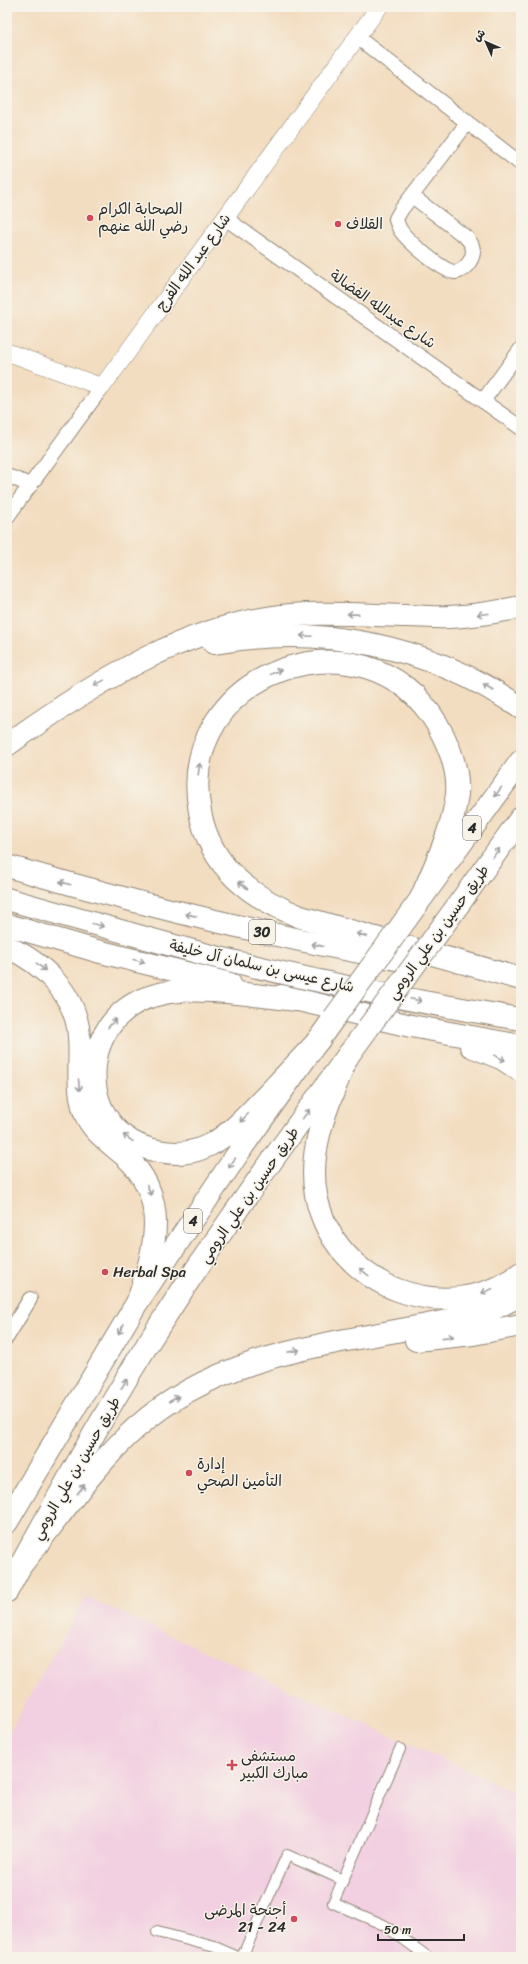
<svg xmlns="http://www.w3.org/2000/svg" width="528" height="1964" font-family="Sriracha,'Playpen Sans Arabic',sans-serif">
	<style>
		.built { fill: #f2cfe1 }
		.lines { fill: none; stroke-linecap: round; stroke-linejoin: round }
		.pedestrian-casing { stroke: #8f8476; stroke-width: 12 }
		.minor-casing { stroke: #8f8476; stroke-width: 16 }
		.tertiary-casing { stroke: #8f8476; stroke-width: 18 }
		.trunk-casing { stroke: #8f8476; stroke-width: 24 }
		.motorway-casing { stroke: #8f8476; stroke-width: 24 }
		.pedestrian { stroke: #fff; stroke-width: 10 }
		.minor { stroke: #fff; stroke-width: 14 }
		.tertiary { stroke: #fff; stroke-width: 17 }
		.trunk { stroke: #fff; stroke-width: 22 }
		.motorway { stroke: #fff; stroke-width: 22 }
		.trunk-bridge-casing { stroke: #8f8476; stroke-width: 24; stroke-linecap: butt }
		.trunk-bridge { stroke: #fff; stroke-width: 22 }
		.oneway { stroke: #a0a0a0 }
		.poi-dot { fill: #d1495b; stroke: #f7f3e8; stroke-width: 1.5 }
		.labels { text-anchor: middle; stroke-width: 3; stroke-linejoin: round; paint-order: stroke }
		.shield { fill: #f7f3e8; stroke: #686764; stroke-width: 1 }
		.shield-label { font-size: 14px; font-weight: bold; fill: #2b2b2b }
		.poi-label { font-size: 15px; fill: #2b2b2b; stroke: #f7f3e8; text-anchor: start }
		.street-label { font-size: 15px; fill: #2b2b2b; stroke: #f7f3e8 }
	</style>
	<rect width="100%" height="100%" fill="#f7f3e8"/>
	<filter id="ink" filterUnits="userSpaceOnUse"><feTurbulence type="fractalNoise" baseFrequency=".025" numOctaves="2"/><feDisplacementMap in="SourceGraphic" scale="8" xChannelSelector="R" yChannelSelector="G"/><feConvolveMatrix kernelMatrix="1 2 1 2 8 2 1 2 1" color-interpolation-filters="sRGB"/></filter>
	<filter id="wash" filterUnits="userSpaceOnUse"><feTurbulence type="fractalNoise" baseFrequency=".012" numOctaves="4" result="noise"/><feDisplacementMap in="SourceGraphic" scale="16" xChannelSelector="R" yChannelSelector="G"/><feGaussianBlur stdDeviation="0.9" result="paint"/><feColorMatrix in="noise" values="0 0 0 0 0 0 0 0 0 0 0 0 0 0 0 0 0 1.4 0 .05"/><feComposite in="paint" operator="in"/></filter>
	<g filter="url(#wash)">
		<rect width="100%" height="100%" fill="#f3ddc0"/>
		<polygon class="built" points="86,1597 521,1795 521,1957 7,1957 7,1736"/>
	</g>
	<g filter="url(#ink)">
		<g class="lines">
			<g class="pedestrian-casing">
				<g id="pedestrian">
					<polyline points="343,1880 400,1749"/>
					<polyline points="157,1932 215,1947 238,1957"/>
					<polyline points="242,1957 287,1855 343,1880 333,1903 384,1925 428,1957"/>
				</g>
			</g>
			<g class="minor-casing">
				<g id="minor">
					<polyline points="357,37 521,164"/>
					<path d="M412,196L467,238C469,241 472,244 472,246C476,256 466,271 455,272C443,272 408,241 401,231C398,227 397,223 396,219L401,210L468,122"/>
					<polyline points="225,218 521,428"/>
					<polyline points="483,401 521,349"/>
					<polyline points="7,476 31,485"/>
					<polyline points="7,517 102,387"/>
					<polyline points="7,1337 30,1299"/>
				</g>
			</g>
			<g class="tertiary-casing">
				<polyline id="tertiary" points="7,352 102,387 379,7"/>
			</g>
			<g class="trunk-casing">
				<g id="trunk">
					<polyline points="399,929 521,761"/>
					<polyline points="432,941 521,818"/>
					<polyline points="7,1522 138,1301 243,1146 334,1018"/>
					<path d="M7,1591C53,1505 100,1420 152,1337C219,1231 294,1130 368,1028"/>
				</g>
			</g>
			<g class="motorway-casing">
				<g id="motorway">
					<path d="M214,643C322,623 431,646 521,708"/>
					<path d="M7,745C96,681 195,618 307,614C341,613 374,615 407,616C421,616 435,618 449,617C474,616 497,612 521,607"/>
					<path d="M7,866C135,903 264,935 396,959"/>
					<path d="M422,896C436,863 453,829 457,794C459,769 449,745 437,724C365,603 173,672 200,812C211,868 250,897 301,917L521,979"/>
					<path d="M7,899C74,918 141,937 208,955C311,981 416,1002 521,1019"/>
					<polyline points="7,925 97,951 230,984"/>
					<path d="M7,947C43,963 77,995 79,1037C81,1063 76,1087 85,1113C92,1131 109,1142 124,1155C171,1197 155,1249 138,1301"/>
					<polyline points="281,996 411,1026 521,1046"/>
					<path d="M296,1000C257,996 196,985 160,994C74,1012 72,1135 158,1151C173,1154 190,1154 205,1147C229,1137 247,1115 265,1097C283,1078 301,1059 319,1040"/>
					<polyline points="471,1046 503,1059 521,1071"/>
					<path d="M348,1055C330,1099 307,1147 316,1195C334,1287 447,1330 521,1273"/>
					<polyline points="416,1340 473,1334 521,1325"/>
					<path d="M22,1564C57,1520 95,1464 137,1427C232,1343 357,1344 474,1315L493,1309L521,1295"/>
				</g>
			</g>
			<use href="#pedestrian" class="pedestrian"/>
			<use href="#minor" class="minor"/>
			<use href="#tertiary" class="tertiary"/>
			<use href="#trunk" class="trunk"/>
			<use href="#motorway" class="motorway"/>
			<g class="trunk-bridge-casing">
				<g id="trunk-bridge">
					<polyline points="334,1018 399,929"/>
					<polyline points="368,1028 432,941"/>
				</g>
			</g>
			<use href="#trunk-bridge" class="trunk-bridge"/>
		</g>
		<defs><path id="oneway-shaft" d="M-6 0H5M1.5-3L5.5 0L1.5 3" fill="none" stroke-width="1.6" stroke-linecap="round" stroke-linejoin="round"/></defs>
		<g class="oneway">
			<use href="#oneway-shaft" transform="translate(353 614) rotate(-178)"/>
			<use href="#oneway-shaft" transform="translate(483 614) rotate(175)"/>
			<use href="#oneway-shaft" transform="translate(306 636) rotate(-177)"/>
			<use href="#oneway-shaft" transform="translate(276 672) rotate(-23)"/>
			<use href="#oneway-shaft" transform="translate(99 683) rotate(151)"/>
			<use href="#oneway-shaft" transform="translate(488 687) rotate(-150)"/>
			<use href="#oneway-shaft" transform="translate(199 769) rotate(-82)"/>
			<use href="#oneway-shaft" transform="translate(498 792) rotate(126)"/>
			<use href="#oneway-shaft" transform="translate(496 853) rotate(-54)"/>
			<use href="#oneway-shaft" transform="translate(65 883) rotate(-164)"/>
			<use href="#oneway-shaft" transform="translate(243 885) rotate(-140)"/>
			<use href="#oneway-shaft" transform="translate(191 915) rotate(-167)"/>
			<use href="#oneway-shaft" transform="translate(98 925) rotate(15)"/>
			<use href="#oneway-shaft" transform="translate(362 935) rotate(-164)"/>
			<use href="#oneway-shaft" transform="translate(317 945) rotate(-167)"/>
			<use href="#oneway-shaft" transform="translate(139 961) rotate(14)"/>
			<use href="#oneway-shaft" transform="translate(41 967) rotate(40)"/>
			<use href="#oneway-shaft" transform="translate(416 1000) rotate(12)"/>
			<use href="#oneway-shaft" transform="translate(112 1023) rotate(-50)"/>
			<use href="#oneway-shaft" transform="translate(500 1058) rotate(27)"/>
			<use href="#oneway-shaft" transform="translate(79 1085) rotate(85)"/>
			<use href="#oneway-shaft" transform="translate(306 1114) rotate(-54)"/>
			<use href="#oneway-shaft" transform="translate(244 1118) rotate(134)"/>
			<use href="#oneway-shaft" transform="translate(128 1138) rotate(-145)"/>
			<use href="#oneway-shaft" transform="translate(232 1163) rotate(124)"/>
			<use href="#oneway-shaft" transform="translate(149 1190) rotate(68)"/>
			<use href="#oneway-shaft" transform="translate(364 1272) rotate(-142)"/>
			<use href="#oneway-shaft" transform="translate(487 1291) rotate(158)"/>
			<use href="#oneway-shaft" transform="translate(121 1329) rotate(121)"/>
			<use href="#oneway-shaft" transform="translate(448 1337) rotate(-6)"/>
			<use href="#oneway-shaft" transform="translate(294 1351) rotate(-11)"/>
			<use href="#oneway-shaft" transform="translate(124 1384) rotate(-59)"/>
			<use href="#oneway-shaft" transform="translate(174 1399) rotate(-30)"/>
			<use href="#oneway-shaft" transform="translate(81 1489) rotate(-51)"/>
		</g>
	</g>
	<g class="poi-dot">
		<circle cx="90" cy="218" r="4"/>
		<circle cx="338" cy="224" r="4"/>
		<circle cx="105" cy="1272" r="4"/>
		<circle cx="189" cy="1473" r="4"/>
		<path d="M230 1759h4v4h4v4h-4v4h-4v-4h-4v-4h4z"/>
		<circle cx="294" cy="1919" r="4"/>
	</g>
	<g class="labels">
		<g class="shield">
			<rect x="463" y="816" width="18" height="24" rx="3"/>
			<rect x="249" y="920" width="26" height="24" rx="3"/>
			<rect x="184" y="1209" width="18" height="24" rx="3"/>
		</g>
		<g class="shield-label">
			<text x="472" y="833">4</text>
			<text x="262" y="937">30</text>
			<text x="193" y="1226">4</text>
		</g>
		<g class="poi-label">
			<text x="98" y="214">الصحابة الكرام<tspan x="98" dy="17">رضي الله عنهم</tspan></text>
			<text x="346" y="229">القلاف</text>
			<text x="113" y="1277">Herbal Spa</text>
			<text x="197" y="1469">إدارة<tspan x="197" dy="17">التأمين الصحي</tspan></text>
			<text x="241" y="1761">مستشفى<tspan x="241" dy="17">مبارك الكبير</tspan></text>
			<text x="286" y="1915" text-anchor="end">أجنحة المرضى<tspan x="286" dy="17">21 - 24</tspan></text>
		</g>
		<g class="street-label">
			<text transform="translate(193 262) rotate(-54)" y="5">شارع عبد الله الفرج</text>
			<text transform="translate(383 309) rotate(35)" y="5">شارع عبدالله الفضالة</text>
			<text transform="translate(438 932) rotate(-54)" y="5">طريق حسين بن علي الرومي</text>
			<text transform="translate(262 966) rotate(13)" y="5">شارع عيسى بن سلمان آل خليفة</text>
			<text transform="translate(249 1195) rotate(-55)" y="5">طريق حسين بن علي الرومي</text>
			<text transform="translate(76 1468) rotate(-60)" y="5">طريق حسين بن علي الرومي</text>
		</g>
	</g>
	<rect width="528" height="1964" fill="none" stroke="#f7f3e8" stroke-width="24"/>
	<g transform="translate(486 42) rotate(315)" stroke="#f7f3e8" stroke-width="3" paint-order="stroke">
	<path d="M0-3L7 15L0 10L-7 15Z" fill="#2b2b2b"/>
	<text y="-6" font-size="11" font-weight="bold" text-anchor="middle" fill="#2b2b2b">ش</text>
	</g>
	<path d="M378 1934v6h86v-6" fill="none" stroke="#2b2b2b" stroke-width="2"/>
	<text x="384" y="1934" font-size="12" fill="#2b2b2b" stroke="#f7f3e8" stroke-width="3" paint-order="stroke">50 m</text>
</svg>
